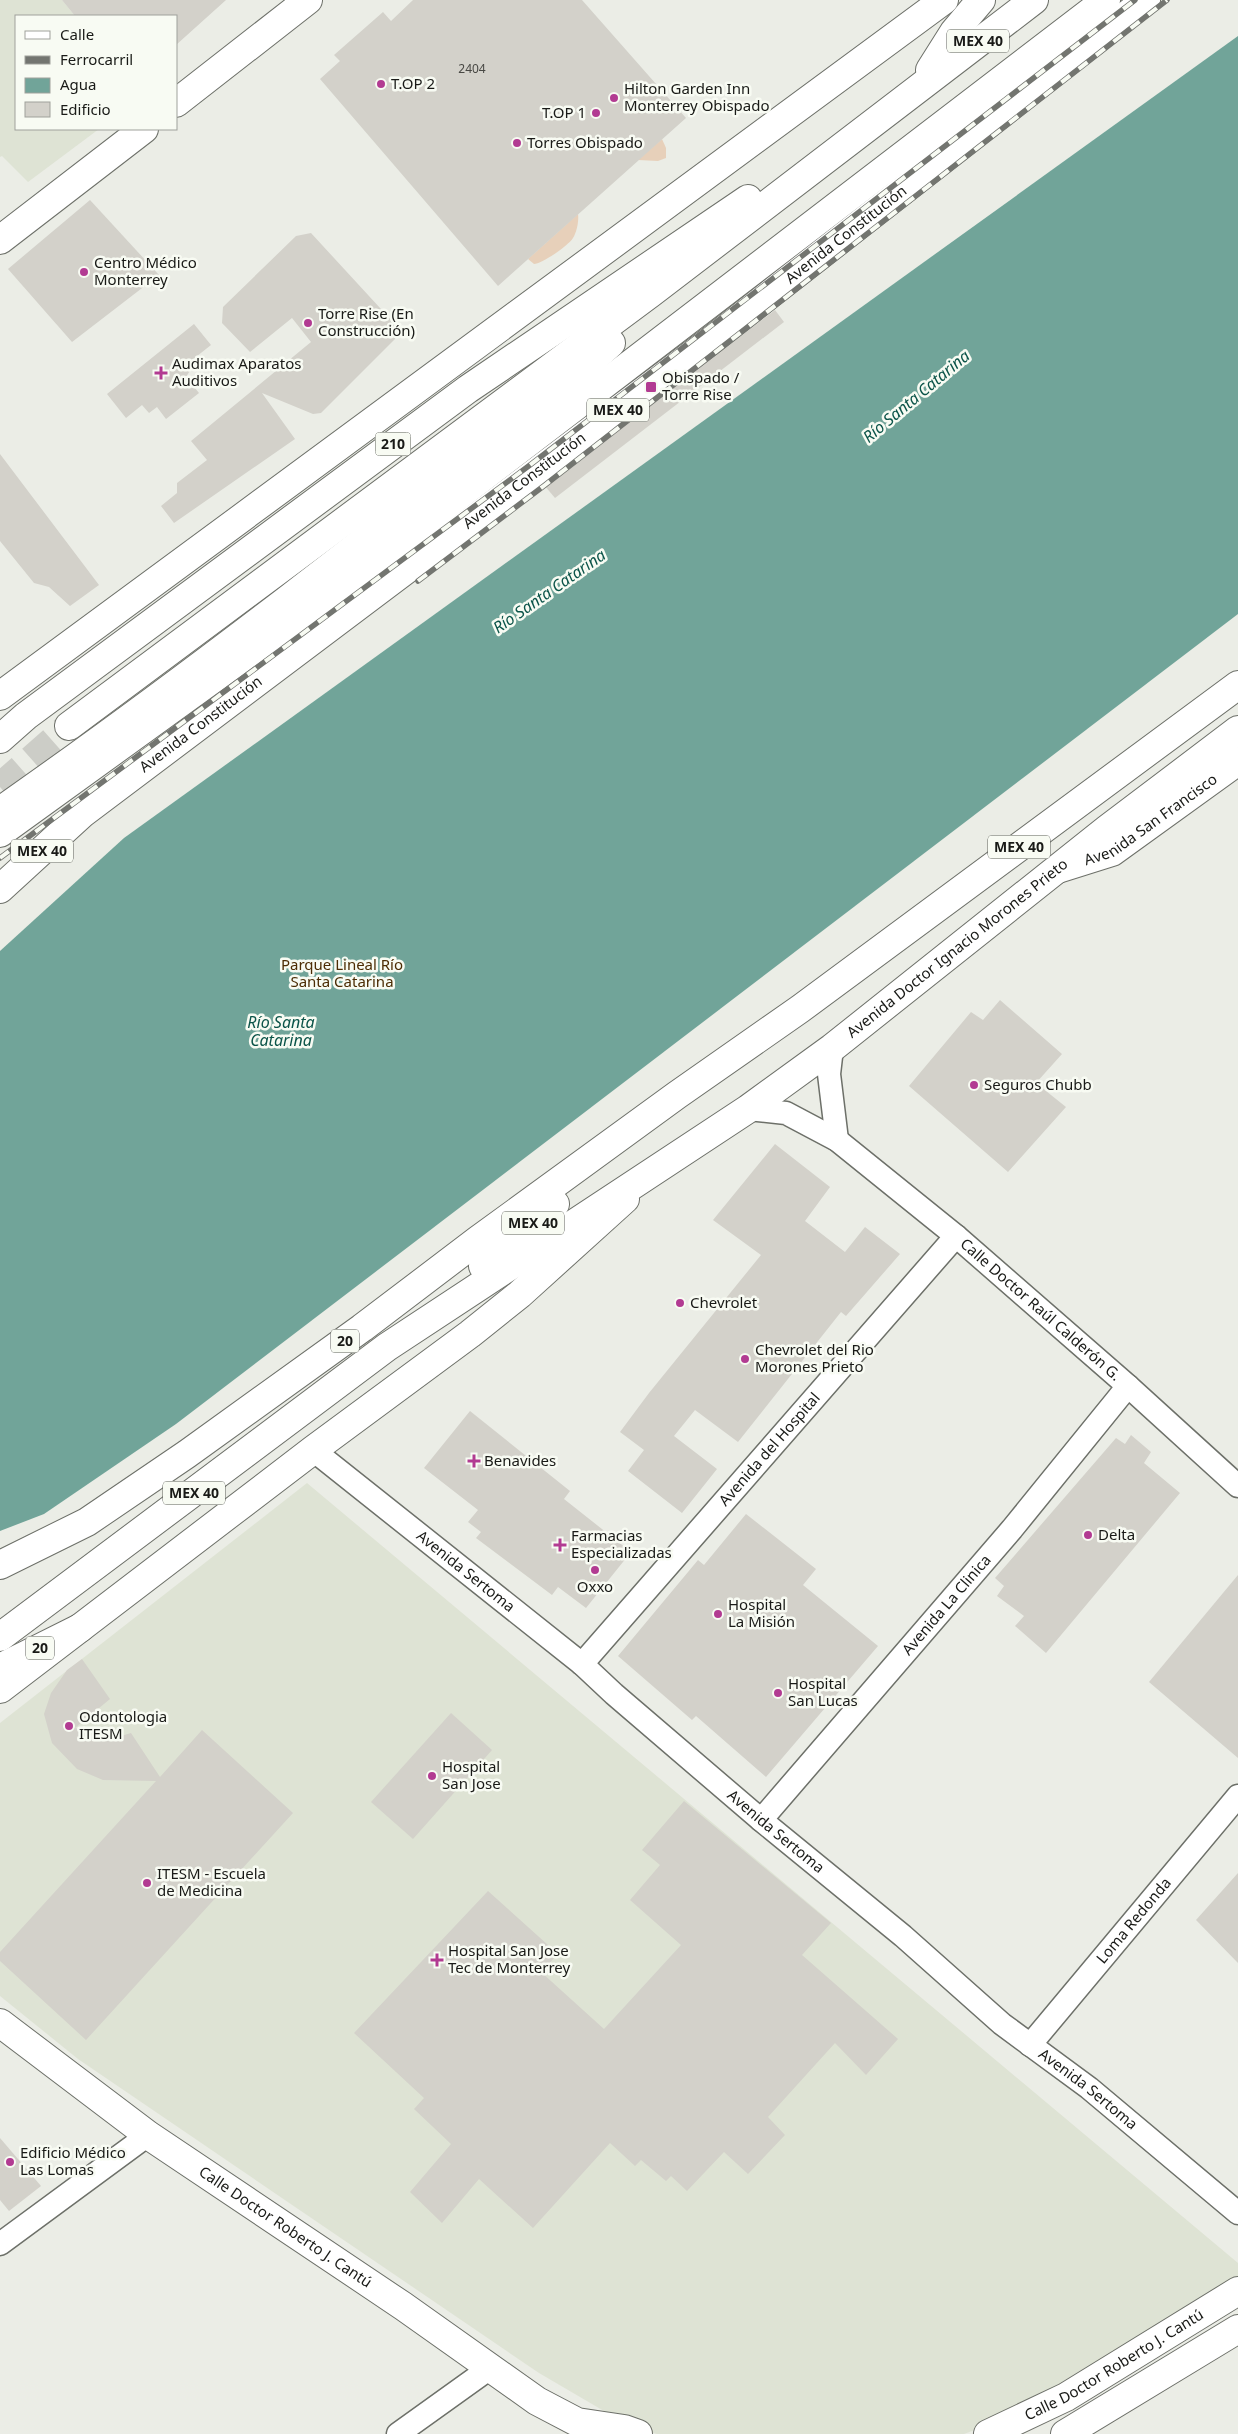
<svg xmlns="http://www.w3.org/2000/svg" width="1238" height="2434" font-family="'Noto Sans',sans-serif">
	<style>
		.built { fill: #dee3d4 }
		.green { fill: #e7d0ba }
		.water { fill: #71a499 }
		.building { fill: #d3d1ca }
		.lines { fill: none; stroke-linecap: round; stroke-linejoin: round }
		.trunk-tunnel { stroke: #cccdc7; stroke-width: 28; stroke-dasharray: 28 14; stroke-linecap: butt }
		.minor-casing { stroke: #6d7069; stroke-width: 25 }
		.tertiary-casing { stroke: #6d7069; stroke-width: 30 }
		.primary-casing { stroke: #6d7069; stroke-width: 30 }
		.trunk-casing { stroke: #6d7069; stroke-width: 30 }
		.minor { stroke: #fff; stroke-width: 22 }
		.tertiary { stroke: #fff; stroke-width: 28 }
		.primary { stroke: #fff; stroke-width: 28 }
		.trunk { stroke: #fff; stroke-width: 28 }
		.rail-casing { stroke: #737570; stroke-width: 5.5 }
		.rail { stroke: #f8fbf3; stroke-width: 4; stroke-dasharray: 11; stroke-linecap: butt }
		.poi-dot { fill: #b23b92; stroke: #f8fbf3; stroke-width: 2 }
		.labels { text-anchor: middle; stroke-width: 5; stroke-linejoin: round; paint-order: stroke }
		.number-label { font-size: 12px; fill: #484844 }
		.shield { fill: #f8fbf3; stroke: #5c5e59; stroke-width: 1 }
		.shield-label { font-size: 14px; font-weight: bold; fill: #191a17 }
		.poi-label { font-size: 15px; fill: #191a17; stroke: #f8fbf3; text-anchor: start }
		.street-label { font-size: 15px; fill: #191a17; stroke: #f8fbf3 }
		.park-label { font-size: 15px; fill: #4c2c04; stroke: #f8fbf3 }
		.water-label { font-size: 16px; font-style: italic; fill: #0b5449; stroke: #f8fbf3 }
	</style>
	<rect width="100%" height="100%" fill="#ebede6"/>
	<g class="built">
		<polygon points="0,0 62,0 75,16 16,16 16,129 99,129 28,182 2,156 0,157"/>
		<polygon points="307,1483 1238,2263 1238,2287 1045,2404 964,2434 657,2434 633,2428 539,2373 78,2059 0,1996 0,1723"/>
	</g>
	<g class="green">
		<polygon points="662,139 666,148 666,158 658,161 638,160"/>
		<path d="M578,214C579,220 577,232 573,238C569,245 542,264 534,264L528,259Z"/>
	</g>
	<polygon class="water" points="1238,36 1238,614 176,1424 44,1514 0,1531 0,951 124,838"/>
	<g class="building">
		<polygon points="62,0 226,0 176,45 176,16 75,16"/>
		<polygon points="413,0 582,0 686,118 498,286 320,79 340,61 334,55 383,12 391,21"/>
		<polygon points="90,200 159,275 72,342 8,269"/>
		<polygon points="311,233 392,321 396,329 395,339 321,413 313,414 262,393 295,439 174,523 161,506 177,493 177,483 207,460 191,441 311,342 292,318 250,352 222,323 223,307 296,236"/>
		<polygon points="775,310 784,322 555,498 544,485"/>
		<polygon points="194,324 211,345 187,364 191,369 186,377 199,393 166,419 157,407 149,413 142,405 126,418 107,394"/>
		<polygon points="0,454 99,585 70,606 49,587 34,583 0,541"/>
		<polygon points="1000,1000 1062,1054 1036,1083 1066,1107 1008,1172 909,1086 971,1012 983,1020"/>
		<polygon points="775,1144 830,1187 805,1221 845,1252 865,1227 900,1254 846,1316 841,1312 738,1442 695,1410 674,1436 717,1469 682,1513 628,1471 644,1450 620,1432 649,1393 761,1255 713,1220"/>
		<polygon points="470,1411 570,1491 564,1499 631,1552 586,1608 558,1587 552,1595 476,1538 481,1532 468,1522 478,1510 424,1468"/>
		<polygon points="1131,1435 1151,1452 1144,1463 1180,1493 1046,1653 1015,1626 1024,1616 997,1596 1004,1586 995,1578 1116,1438 1125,1444"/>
		<polygon points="746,1514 816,1569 803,1585 878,1646 766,1777 696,1716 692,1720 618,1656 698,1560 704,1565"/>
		<polygon points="1238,1575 1238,1758 1149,1682"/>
		<polygon points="82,1659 110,1699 75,1728 111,1739 131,1733 160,1777 202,1730 293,1813 86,2040 0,1961 0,1952 156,1781 103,1780 77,1769 52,1743 44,1714 51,1693 67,1670"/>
		<polygon points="451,1713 492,1750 413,1839 371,1802"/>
		<polygon points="684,1801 831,1923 802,1955 898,2039 866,2075 835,2043 768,2117 785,2135 748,2174 724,2152 687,2191 671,2176 666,2181 641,2160 635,2166 610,2143 533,2228 479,2179 442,2223 410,2192 451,2144 414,2109 424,2098 354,2033 488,1891 558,1954 541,1972 604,2029 681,1945 630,1900 660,1865 642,1850"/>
		<polygon points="1238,1873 1238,1963 1196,1920"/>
		<polygon points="0,2138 41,2186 9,2211 0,2200"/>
	</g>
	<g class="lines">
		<polyline class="trunk-tunnel" points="0,787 69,726"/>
		<g class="minor-casing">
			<g id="minor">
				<polyline points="832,1048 829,1074 837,1140"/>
				<path id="s1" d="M748,1109L786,1113L837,1140L956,1236L1128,1386L1238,1486"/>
				<path id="s2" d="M313,1450L582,1664L614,1694L761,1820L903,1936L1002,2024L1089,2088L1238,2213"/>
				<path id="s3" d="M582,1664L956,1236"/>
				<path id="s4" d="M761,1820L1012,1529L1128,1386"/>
				<path id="s5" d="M1030,2045L1238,1796"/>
				<polyline points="0,2244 148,2135"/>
				<polyline points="398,2434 490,2368"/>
			</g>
		</g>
		<g class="tertiary-casing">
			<g id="tertiary">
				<polyline points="176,103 308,0"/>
				<polyline points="0,240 144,129"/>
				<polyline points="0,696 944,0"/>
				<path id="s6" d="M1058,869L1112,852L1238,761"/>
				<polyline points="0,1689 313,1450 470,1334 520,1294 625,1199"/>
				<path id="s7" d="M0,2023L148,2135L403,2306L537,2401L577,2422L624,2429L638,2434"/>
				<path id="s8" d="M988,2434L1066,2397L1238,2291"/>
				<polyline points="1065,2434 1238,2329"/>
			</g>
		</g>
		<g class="primary-casing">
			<polyline id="primary" points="0,833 329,595 1106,0"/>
		</g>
		<g class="trunk-casing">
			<g id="trunk">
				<polyline points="930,70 954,32 981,0"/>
				<polyline points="69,726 651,293 1034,0"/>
				<polyline points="0,739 26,716 468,389 748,199"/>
				<path d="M0,811C199,672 391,520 582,369L611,343"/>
				<path id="s9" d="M0,889L83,813L710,341L1146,0"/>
				<polyline points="483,1266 555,1204"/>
				<polyline points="0,1565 87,1522 187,1454 362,1328 478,1240 677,1095 800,1009 1238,685"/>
				<path id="s10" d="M0,1637L387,1347L748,1109L832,1048L1106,830L1238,730"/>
				<polyline points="0,1668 80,1628"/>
			</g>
		</g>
		<use href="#minor" class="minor"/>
		<use href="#tertiary" class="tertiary"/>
		<use href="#primary" class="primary"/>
		<use href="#trunk" class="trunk"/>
		<g class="rail-casing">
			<g id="rail">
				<polyline points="418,581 545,485 1167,0"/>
				<polyline points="0,858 530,465 1135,0"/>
			</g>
		</g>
		<use href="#rail" class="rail"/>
	</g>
	<g class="poi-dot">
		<circle cx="381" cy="84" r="5"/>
		<circle cx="614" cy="98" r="5"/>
		<circle cx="596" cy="113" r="5"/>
		<circle cx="517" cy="143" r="5"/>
		<circle cx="84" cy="272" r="5"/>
		<circle cx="308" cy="323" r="5"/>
		<path d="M158.5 365.5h5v5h5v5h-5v5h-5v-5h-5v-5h5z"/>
		<rect x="645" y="381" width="12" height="12" rx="2.5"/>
		<circle cx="974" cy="1085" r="5"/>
		<circle cx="680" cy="1303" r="5"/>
		<circle cx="745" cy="1359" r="5"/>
		<path d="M471.5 1453.5h5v5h5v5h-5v5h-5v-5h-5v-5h5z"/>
		<circle cx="1088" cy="1535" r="5"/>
		<path d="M557.5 1537.5h5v5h5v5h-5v5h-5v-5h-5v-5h5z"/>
		<circle cx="595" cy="1570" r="5"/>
		<circle cx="718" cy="1614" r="5"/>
		<circle cx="778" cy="1693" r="5"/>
		<circle cx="69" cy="1726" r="5"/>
		<circle cx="432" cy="1776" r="5"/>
		<circle cx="147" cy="1883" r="5"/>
		<path d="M434.5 1952.5h5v5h5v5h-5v5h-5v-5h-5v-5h5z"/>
		<circle cx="10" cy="2162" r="5"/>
	</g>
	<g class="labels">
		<g class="number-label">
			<text x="472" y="73">2404</text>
		</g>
		<g class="shield">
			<rect x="947" y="29.5" width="62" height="23" rx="4"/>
			<rect x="587" y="398.5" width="62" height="23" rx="4"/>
			<rect x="375.5" y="432.5" width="35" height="23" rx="4"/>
			<rect x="988" y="835.5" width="62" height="23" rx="4"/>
			<rect x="11" y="839.5" width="62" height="23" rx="4"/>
			<rect x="502" y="1211.5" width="62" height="23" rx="4"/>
			<rect x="331" y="1329.5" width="28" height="23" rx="4"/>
			<rect x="163" y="1481.5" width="62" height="23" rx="4"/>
			<rect x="26" y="1636.5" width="28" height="23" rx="4"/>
		</g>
		<g class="shield-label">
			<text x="978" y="46">MEX 40</text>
			<text x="618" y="415">MEX 40</text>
			<text x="393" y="449">210</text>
			<text x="1019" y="852">MEX 40</text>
			<text x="42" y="856">MEX 40</text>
			<text x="533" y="1228">MEX 40</text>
			<text x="345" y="1346">20</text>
			<text x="194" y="1498">MEX 40</text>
			<text x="40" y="1653">20</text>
		</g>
		<g class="poi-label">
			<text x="391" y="89">T.OP 2</text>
			<text x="624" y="94">Hilton Garden Inn<tspan x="624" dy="17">Monterrey Obispado</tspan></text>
			<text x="586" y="118" text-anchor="end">T.OP 1</text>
			<text x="527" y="148">Torres Obispado</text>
			<text x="94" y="268">Centro Médico<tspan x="94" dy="17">Monterrey</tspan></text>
			<text x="318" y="319">Torre Rise (En<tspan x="318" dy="17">Construcción)</tspan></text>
			<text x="172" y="369">Audimax Aparatos<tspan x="172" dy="17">Auditivos</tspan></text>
			<text x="662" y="383">Obispado /<tspan x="662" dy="17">Torre Rise</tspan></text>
			<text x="984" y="1090">Seguros Chubb</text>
			<text x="690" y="1308">Chevrolet</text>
			<text x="755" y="1355">Chevrolet del Rio<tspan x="755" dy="17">Morones Prieto</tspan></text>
			<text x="484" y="1466">Benavides</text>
			<text x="1098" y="1540">Delta</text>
			<text x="571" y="1541">Farmacias<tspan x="571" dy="17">Especializadas</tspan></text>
			<text x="595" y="1592" text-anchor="middle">Oxxo</text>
			<text x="728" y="1610">Hospital<tspan x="728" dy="17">La Misión</tspan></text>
			<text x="788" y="1689">Hospital<tspan x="788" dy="17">San Lucas</tspan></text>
			<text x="79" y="1722">Odontologia<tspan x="79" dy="17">ITESM</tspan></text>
			<text x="442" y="1772">Hospital<tspan x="442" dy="17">San Jose</tspan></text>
			<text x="157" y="1879">ITESM - Escuela<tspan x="157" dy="17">de Medicina</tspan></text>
			<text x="448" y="1956">Hospital San Jose<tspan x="448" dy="17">Tec de Monterrey</tspan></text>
			<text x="20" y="2158">Edificio Médico<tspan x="20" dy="17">Las Lomas</tspan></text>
		</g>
		<g class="street-label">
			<text dy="5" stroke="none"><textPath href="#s9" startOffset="1070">Avenida Constitución</textPath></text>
			<text dy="5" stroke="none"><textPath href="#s9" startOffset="665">Avenida Constitución</textPath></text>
			<text dy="5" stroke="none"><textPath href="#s9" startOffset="260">Avenida Constitución</textPath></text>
			<text dy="5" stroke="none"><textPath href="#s6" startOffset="106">Avenida San Francisco</textPath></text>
			<text dy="5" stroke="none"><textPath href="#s10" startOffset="1180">Avenida Doctor Ignacio Morones Prieto</textPath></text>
			<text dy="5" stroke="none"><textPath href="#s1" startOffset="361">Calle Doctor Raúl Calderón G.</textPath></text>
			<text dy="5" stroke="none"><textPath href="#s3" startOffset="285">Avenida del Hospital</textPath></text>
			<text dy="5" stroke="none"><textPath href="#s2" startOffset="195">Avenida Sertoma</textPath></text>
			<text dy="5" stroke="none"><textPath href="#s4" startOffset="284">Avenida La Clinica</textPath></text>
			<text dy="5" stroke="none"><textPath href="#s2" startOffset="600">Avenida Sertoma</textPath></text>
			<text dy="5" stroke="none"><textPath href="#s5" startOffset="162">Loma Redonda</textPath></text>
			<text dy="5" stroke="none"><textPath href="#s2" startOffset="1005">Avenida Sertoma</textPath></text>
			<text dy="5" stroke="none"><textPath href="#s7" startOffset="351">Calle Doctor Roberto J. Cantú</textPath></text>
			<text dy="5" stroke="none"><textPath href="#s8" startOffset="144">Calle Doctor Roberto J. Cantú</textPath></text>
		</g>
		<g class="park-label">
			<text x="342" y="970">Parque Lineal Río<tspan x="342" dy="17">Santa Catarina</tspan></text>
		</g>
		<g class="water-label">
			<text transform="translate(916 396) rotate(-40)" y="6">Río Santa Catarina</text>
			<text transform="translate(549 591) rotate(-35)" y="6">Río Santa Catarina</text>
			<text x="281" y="1028">Río Santa<tspan x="281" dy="18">Catarina</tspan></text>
		</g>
	</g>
	<rect x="15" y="15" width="162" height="115" fill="#f8fbf3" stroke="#9fa19b"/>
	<rect x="25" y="31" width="25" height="8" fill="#ffffff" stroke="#9fa19b"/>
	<text x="60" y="40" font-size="15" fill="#191a17">Calle</text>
	<rect x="25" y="56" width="25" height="8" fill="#737570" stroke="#9fa19b"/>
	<text x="60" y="65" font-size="15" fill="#191a17">Ferrocarril</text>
	<rect x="25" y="78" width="25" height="15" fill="#71a499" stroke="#9fa19b"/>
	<text x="60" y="90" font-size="15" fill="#191a17">Agua</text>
	<rect x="25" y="102" width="25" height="15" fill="#d3d1ca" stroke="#9fa19b"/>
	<text x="60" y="115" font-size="15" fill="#191a17">Edificio</text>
</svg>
